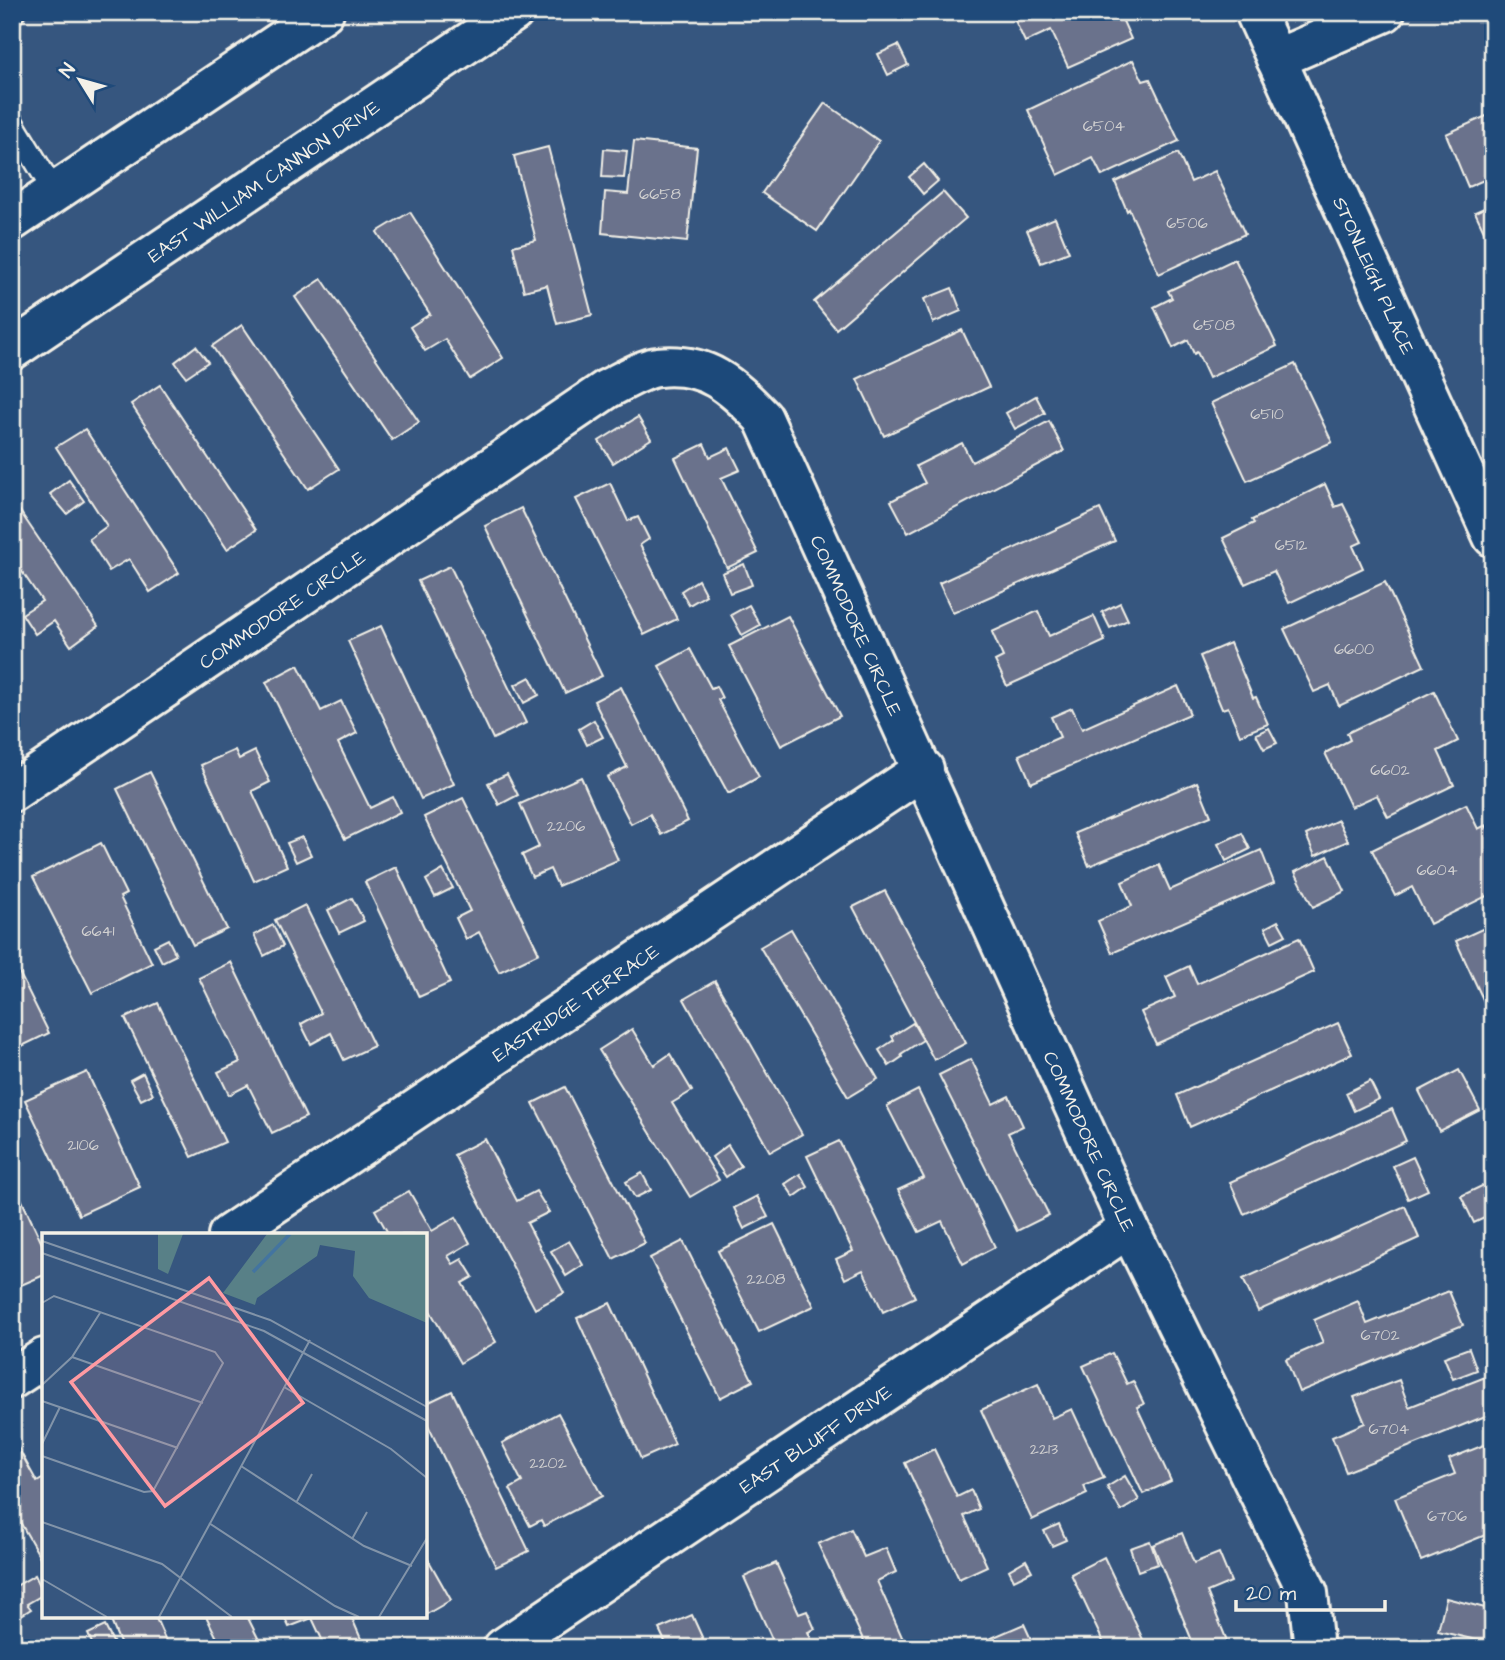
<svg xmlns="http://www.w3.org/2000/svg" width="1505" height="1660" font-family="'Architects Daughter',sans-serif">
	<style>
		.building { fill: #6a728c; stroke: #f4f1e8; stroke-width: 2 }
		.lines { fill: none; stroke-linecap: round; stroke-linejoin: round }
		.lane-casing { stroke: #f4f1e8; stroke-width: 26 }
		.street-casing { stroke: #f4f1e8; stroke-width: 44 }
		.secondary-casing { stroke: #f4f1e8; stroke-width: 44 }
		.lane { stroke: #1f4a7a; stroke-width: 21 }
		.street { stroke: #1f4a7a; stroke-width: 38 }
		.secondary { stroke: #1f4a7a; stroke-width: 38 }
		.labels { text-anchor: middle; stroke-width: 7; stroke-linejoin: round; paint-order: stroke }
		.number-label { font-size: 16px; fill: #d2d1d1 }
		.street-label { font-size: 19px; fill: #f4f1e8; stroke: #1f4a7a }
		.inset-river { fill: none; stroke: #4374a0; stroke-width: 3.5 }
		.inset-road { fill: none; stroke: #8294a9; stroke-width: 2 }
		.view { fill: #ff9aa2; fill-opacity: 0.15; stroke: #ff9aa2; stroke-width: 3.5 }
		.inset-edge { fill: none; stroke: #f4f1e8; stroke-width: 3.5 }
	</style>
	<rect width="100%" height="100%" fill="#36567f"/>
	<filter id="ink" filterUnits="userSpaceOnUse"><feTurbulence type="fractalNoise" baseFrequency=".0143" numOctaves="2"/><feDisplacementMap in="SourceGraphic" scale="14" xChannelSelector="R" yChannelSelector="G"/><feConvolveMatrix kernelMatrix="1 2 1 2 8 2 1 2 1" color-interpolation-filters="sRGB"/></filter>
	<g filter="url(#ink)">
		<g class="building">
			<polygon points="1011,12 1119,12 1131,39 1068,67 1051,30 1025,42"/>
			<polygon points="898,45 908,65 888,75 878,54"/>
			<polygon points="1133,60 1143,81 1150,79 1179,141 1102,176 1093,158 1058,175 1028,110"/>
			<polygon points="825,103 879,141 817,231 762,193"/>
			<polygon points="1493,113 1493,176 1468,187 1446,134"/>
			<polygon points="634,141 697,148 687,242 602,233 605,192 628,194"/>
			<polygon points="548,147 592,315 557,324 547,285 524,291 513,246 536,240 514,156"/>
			<polygon points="604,149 627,151 624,178 602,177"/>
			<polygon points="1178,153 1191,182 1215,171 1245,234 1159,274 1129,209 1127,211 1115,182"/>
			<polygon points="924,164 938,181 923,194 909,177"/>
			<polygon points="943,192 966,218 836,329 814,302"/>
			<polygon points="1493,204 1493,250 1475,212"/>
			<polygon points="410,212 503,358 470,379 445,339 425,351 410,327 430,314 377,232"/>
			<polygon points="1055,218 1069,252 1041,263 1027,230"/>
			<polygon points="1235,259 1277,346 1209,378 1197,352 1194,354 1188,340 1173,348 1154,307 1172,298 1168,291"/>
			<polygon points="322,279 419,422 392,440 295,297"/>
			<polygon points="952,288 961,311 933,323 924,299"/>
			<polygon points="242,325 339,469 308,489 212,346"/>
			<polygon points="962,330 989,387 884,436 857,379"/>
			<polygon points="196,346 208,362 186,377 175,362"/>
			<polygon points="1295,364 1332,442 1247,481 1211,403"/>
			<polygon points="160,385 256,530 227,549 131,404"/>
			<polygon points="1036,396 1045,413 1015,429 1006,413"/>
			<polygon points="638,417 651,439 613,463 599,441"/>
			<polygon points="1049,421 1064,451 908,533 891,501 925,483 916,466 962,443 972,462"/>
			<polygon points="85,429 179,573 150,592 129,559 109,571 89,539 107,526 56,447"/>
			<polygon points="704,444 710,457 729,448 740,470 721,478 758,553 727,568 675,458"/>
			<polygon points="69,480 84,501 67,514 50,494"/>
			<polygon points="610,483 628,521 638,517 649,539 640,545 677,619 644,635 576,499"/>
			<polygon points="1325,484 1335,507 1343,504 1362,542 1353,546 1363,568 1289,603 1274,571 1245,584 1223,538 1254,523 1252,520"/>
			<polygon points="15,504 98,626 71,646 54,621 35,634 22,614 42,601 12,557 12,506"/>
			<polygon points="521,508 602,676 565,693 485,526"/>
			<polygon points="1100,509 1115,541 953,613 939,583"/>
			<polygon points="744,564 752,585 730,593 722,573"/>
			<polygon points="450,566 526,723 493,739 418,581"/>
			<polygon points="698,580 706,595 689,605 681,591"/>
			<polygon points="1385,582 1424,666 1339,706 1330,685 1314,692 1284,629"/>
			<polygon points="1120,603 1128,620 1110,628 1102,612"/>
			<polygon points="749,605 760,625 742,635 731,615"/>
			<polygon points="1038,611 1049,636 1094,616 1105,641 1007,686 995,661 1003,657 992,632"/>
			<polygon points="788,616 840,716 781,746 729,646"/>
			<polygon points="381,626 454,784 421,799 348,641"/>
			<polygon points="1230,643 1253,698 1256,697 1268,724 1240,735 1228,707 1222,709 1200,656"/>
			<polygon points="690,649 711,688 716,686 722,698 718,700 759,777 730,793 728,793 659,666"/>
			<polygon points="298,665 321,711 341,701 357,733 338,743 370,808 393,797 400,812 345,839 266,682"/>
			<polygon points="530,677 539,695 524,703 515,685"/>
			<polygon points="1178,686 1190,714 1031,783 1019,755 1060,737 1051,717 1072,708 1082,729"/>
			<polygon points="621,687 688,821 661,835 650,814 631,824 607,777 627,767 594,701"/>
			<polygon points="1434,691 1458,741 1438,751 1454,785 1388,817 1377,795 1351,807 1325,753 1350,740 1347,733"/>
			<polygon points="594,720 603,737 587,745 579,729"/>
			<polygon points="1269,728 1277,743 1264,749 1256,734"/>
			<polygon points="235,750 239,759 255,751 270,782 252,791 287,866 254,881 201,765"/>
			<polygon points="150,772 227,929 193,945 117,789"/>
			<polygon points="507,774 518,795 499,805 488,783"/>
			<polygon points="581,777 618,860 558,886 550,869 532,877 522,855 539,847 520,804"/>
			<polygon points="1197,782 1211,816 1089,866 1075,833"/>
			<polygon points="463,798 539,953 499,972 479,932 466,939 456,918 470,911 424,817"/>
			<polygon points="1466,804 1478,829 1486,825 1493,839 1493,893 1430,924 1412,887 1395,896 1372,850"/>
			<polygon points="1338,820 1348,841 1315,856 1306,835"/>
			<polygon points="1242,833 1250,849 1226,861 1218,844"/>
			<polygon points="302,837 311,855 296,862 287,843"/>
			<polygon points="101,843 126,894 120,897 152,963 92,993 33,877"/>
			<polygon points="1261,850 1274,883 1112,953 1098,921 1132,906 1122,882 1159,865 1170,890"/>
			<polygon points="1328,856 1345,891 1313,907 1295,872"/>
			<polygon points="396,867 450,983 419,997 365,882"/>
			<polygon points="443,870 453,888 435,897 426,880"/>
			<polygon points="885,891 966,1043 934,1060 853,907"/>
			<polygon points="352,898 364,921 339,933 328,910"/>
			<polygon points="305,905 374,1046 344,1060 331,1033 311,1044 301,1024 321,1013 275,920"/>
			<polygon points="1278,921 1286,935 1272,942 1265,928"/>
			<polygon points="1493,924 1493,1021 1456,941"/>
			<polygon points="273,925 283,946 264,956 254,935"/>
			<polygon points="791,929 878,1079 848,1097 760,947"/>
			<polygon points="1299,938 1314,972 1156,1044 1141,1012 1175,997 1166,977 1189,966 1197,984"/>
			<polygon points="168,939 176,955 162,962 154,946"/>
			<polygon points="12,958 49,1033 18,1048 12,1037"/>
			<polygon points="231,962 306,1117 272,1133 248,1085 229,1095 218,1072 240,1062 199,978"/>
			<polygon points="715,981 802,1134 770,1152 684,999"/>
			<polygon points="158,1003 225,1142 192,1157 125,1018"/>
			<polygon points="913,1023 923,1040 901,1054 902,1057 889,1066 879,1050 894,1040 892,1036"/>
			<polygon points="1338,1023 1352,1054 1190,1127 1177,1095"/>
			<polygon points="632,1029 654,1065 670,1054 692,1091 672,1103 719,1180 690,1197 599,1050"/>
			<polygon points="971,1059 993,1104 1009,1096 1023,1126 1008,1133 1049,1215 1017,1231 939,1075"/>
			<polygon points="1459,1070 1480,1110 1439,1131 1419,1091"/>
			<polygon points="87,1072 140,1187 79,1215 25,1100"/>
			<polygon points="143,1073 153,1094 141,1100 130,1080"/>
			<polygon points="1370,1081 1379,1099 1354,1111 1346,1093"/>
			<polygon points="565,1087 645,1243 613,1259 533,1103"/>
			<polygon points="918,1090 995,1247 963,1264 942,1221 919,1232 898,1190 924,1178 887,1106"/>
			<polygon points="1392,1109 1406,1141 1244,1214 1230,1182"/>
			<polygon points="485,1139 517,1201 536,1191 549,1212 527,1223 564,1293 535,1309 454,1155"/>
			<polygon points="839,1141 915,1297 883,1312 863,1270 845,1279 836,1259 853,1251 807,1156"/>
			<polygon points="728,1145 741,1166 726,1177 712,1157"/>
			<polygon points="1413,1157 1428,1190 1408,1199 1393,1166"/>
			<polygon points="642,1173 651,1190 635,1198 626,1182"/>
			<polygon points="800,1174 808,1187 794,1197 785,1184"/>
			<polygon points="12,1179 44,1248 44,1275 19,1286 12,1271"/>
			<polygon points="1486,1184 1493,1197 1493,1214 1474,1223 1461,1196"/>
			<polygon points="409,1191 432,1231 456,1217 470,1243 448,1256 453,1264 462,1259 473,1277 462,1283 496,1342 460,1363 425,1302 425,1235 389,1235 375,1210"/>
			<polygon points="757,1196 768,1217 744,1229 734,1208"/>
			<polygon points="1405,1206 1419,1238 1258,1311 1243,1279"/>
			<polygon points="774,1224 814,1306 759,1332 718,1251"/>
			<polygon points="569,1241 583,1265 566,1276 551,1251"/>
			<polygon points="683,1241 753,1381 720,1398 650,1258"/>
			<polygon points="1449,1291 1463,1325 1299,1392 1286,1359 1323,1343 1314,1320 1358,1301 1367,1324"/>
			<polygon points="610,1303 675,1444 641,1459 577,1318"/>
			<polygon points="1469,1348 1477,1370 1453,1379 1444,1357"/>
			<polygon points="1112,1353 1127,1384 1133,1381 1144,1404 1137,1407 1171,1481 1143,1494 1083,1366"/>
			<polygon points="1493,1374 1493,1413 1346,1472 1332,1437 1365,1423 1354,1397 1399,1380 1409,1407"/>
			<polygon points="1038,1384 1052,1418 1072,1409 1104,1478 1084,1486 1087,1494 1032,1520 981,1410"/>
			<polygon points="452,1391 529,1551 496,1567 425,1419 425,1404"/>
			<polygon points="558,1413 602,1496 544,1526 541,1520 530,1526 510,1489 522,1482 502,1443"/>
			<polygon points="16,1444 37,1482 44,1478 44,1564 12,1508 12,1446"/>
			<polygon points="1484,1445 1493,1462 1493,1532 1421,1561 1395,1498 1455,1474 1449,1459"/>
			<polygon points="934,1449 957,1497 971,1490 979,1509 964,1516 987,1566 959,1579 905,1463"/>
			<polygon points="1125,1476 1139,1500 1121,1511 1107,1487"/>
			<polygon points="1059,1524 1066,1540 1052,1546 1044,1531"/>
			<polygon points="851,1529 864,1557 886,1548 896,1572 877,1581 906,1646 902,1648 867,1648 818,1544"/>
			<polygon points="1182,1533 1194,1563 1219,1553 1231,1582 1207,1592 1230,1648 1195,1648 1153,1545"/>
			<polygon points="1150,1541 1158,1564 1138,1571 1130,1548"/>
			<polygon points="425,1554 451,1600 425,1615"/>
			<polygon points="1104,1557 1147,1648 1106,1648 1071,1574"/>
			<polygon points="1026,1560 1032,1571 1014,1580 1009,1570"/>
			<polygon points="776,1563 799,1614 807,1611 815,1629 808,1632 815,1648 776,1648 744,1577"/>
			<polygon points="35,1575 44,1594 27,1604 31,1609 12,1621 12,1579 16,1586"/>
			<polygon points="1446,1598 1493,1610 1493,1644 1438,1631"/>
			<polygon points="692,1615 707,1648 668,1648 659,1629"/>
			<polygon points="109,1616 155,1616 169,1648 122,1648"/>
			<polygon points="206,1616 247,1616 263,1648 222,1648"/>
			<polygon points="284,1616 351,1616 365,1648 326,1648 312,1618 289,1627"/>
			<polygon points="1024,1624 1035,1648 993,1648 989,1639"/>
			<polygon points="105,1626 115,1646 94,1648 88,1634"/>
		</g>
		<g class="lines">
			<g class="lane-casing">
				<g id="lane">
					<polyline points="12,14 14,12"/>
					<polyline points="12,122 55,193"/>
				</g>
			</g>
			<g class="street-casing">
				<g id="street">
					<polyline points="1276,59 1385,12"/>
					<path id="s1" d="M12,792L607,389C621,382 644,368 658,367C707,362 731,385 763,418L1129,1228L1308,1593L1314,1648"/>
					<path id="s2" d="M228,1235L924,769"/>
					<polyline points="12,1379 44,1358"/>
					<path id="s3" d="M503,1648L1129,1228"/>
				</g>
			</g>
			<g class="secondary-casing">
				<g id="secondary">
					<path id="s4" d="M1255,12L1493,537"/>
					<polyline points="12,221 324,12"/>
					<path id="s5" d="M12,350L514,12"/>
				</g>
			</g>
			<use href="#lane" class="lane"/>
			<use href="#street" class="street"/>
			<use href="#secondary" class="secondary"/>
		</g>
	</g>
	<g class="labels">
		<g class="number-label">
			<text x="1104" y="131">6504</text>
			<text x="660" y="199">6658</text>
			<text x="1187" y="228">6506</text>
			<text x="1214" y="330">6508</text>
			<text x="1267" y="419">6510</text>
			<text x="1291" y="550">6512</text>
			<text x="1354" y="654">6600</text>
			<text x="1390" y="775">6602</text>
			<text x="566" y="831">2206</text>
			<text x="1437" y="875">6604</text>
			<text x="98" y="936">6641</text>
			<text x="83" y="1150">2106</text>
			<text x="766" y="1284">2208</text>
			<text x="1380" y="1340">6702</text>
			<text x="1389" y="1434">6704</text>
			<text x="1044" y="1454">2213</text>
			<text x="548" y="1468">2202</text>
			<text x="1447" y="1521">6706</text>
		</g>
		<g class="street-label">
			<text dy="7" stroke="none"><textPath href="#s5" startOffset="303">EAST WILLIAM CANNON DRIVE</textPath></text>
			<text dy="7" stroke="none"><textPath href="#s4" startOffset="289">STONLEIGH PLACE</textPath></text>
			<text dy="7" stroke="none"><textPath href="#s1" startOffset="326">COMMODORE CIRCLE</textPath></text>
			<text dy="7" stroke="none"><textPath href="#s1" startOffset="1124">COMMODORE CIRCLE</textPath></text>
			<text dy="7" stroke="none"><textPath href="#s2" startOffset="418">EASTRIDGE TERRACE</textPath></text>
			<text dy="7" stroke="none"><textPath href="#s1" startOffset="1690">COMMODORE CIRCLE</textPath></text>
			<text dy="7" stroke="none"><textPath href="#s3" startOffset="376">EAST BLUFF DRIVE</textPath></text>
		</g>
	</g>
	<g transform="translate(42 1233)">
		<rect width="385" height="385" fill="#36567f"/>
		<path d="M116,1H141L126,41L116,36ZM225,1H385V90L327,65L311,43L313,18L278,12L275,23L215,65L213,72L181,60Z" fill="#588087"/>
		<path class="inset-river" d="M211,39L248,1"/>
		<path class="inset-road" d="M0,8L228,87L385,174M0,20L222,98L385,188M0,70L12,63L173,119L181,130L111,258L102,259L0,223M30,124L161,170M0,152L30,124L58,80M242,154L349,216L385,245M0,168L136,215M0,211L18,174M199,233L322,313L370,333M254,270L270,241M0,289L120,331L190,384M167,290L293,373L317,384M310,306L325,279M0,346L65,384M117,384L268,107M337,384L385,305"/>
		<path class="view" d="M167,45L261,170L123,273L29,149Z"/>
		<rect width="385" height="385" class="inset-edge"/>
	</g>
	<rect width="1505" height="1660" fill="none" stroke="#1f4a7a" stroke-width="42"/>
	<rect x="21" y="21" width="1463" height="1618" fill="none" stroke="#f4f1e8" stroke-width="2.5" filter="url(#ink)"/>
	<g transform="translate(80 80) rotate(307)" stroke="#1f4a7a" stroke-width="5" paint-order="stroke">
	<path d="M0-5L12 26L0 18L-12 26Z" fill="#f4f1e8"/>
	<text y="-10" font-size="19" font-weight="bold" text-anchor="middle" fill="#f4f1e8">N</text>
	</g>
	<path d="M1236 1600v10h149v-10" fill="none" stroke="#f4f1e8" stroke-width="3.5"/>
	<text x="1246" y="1600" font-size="21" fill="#f4f1e8" stroke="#1f4a7a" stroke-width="5" paint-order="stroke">20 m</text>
</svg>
